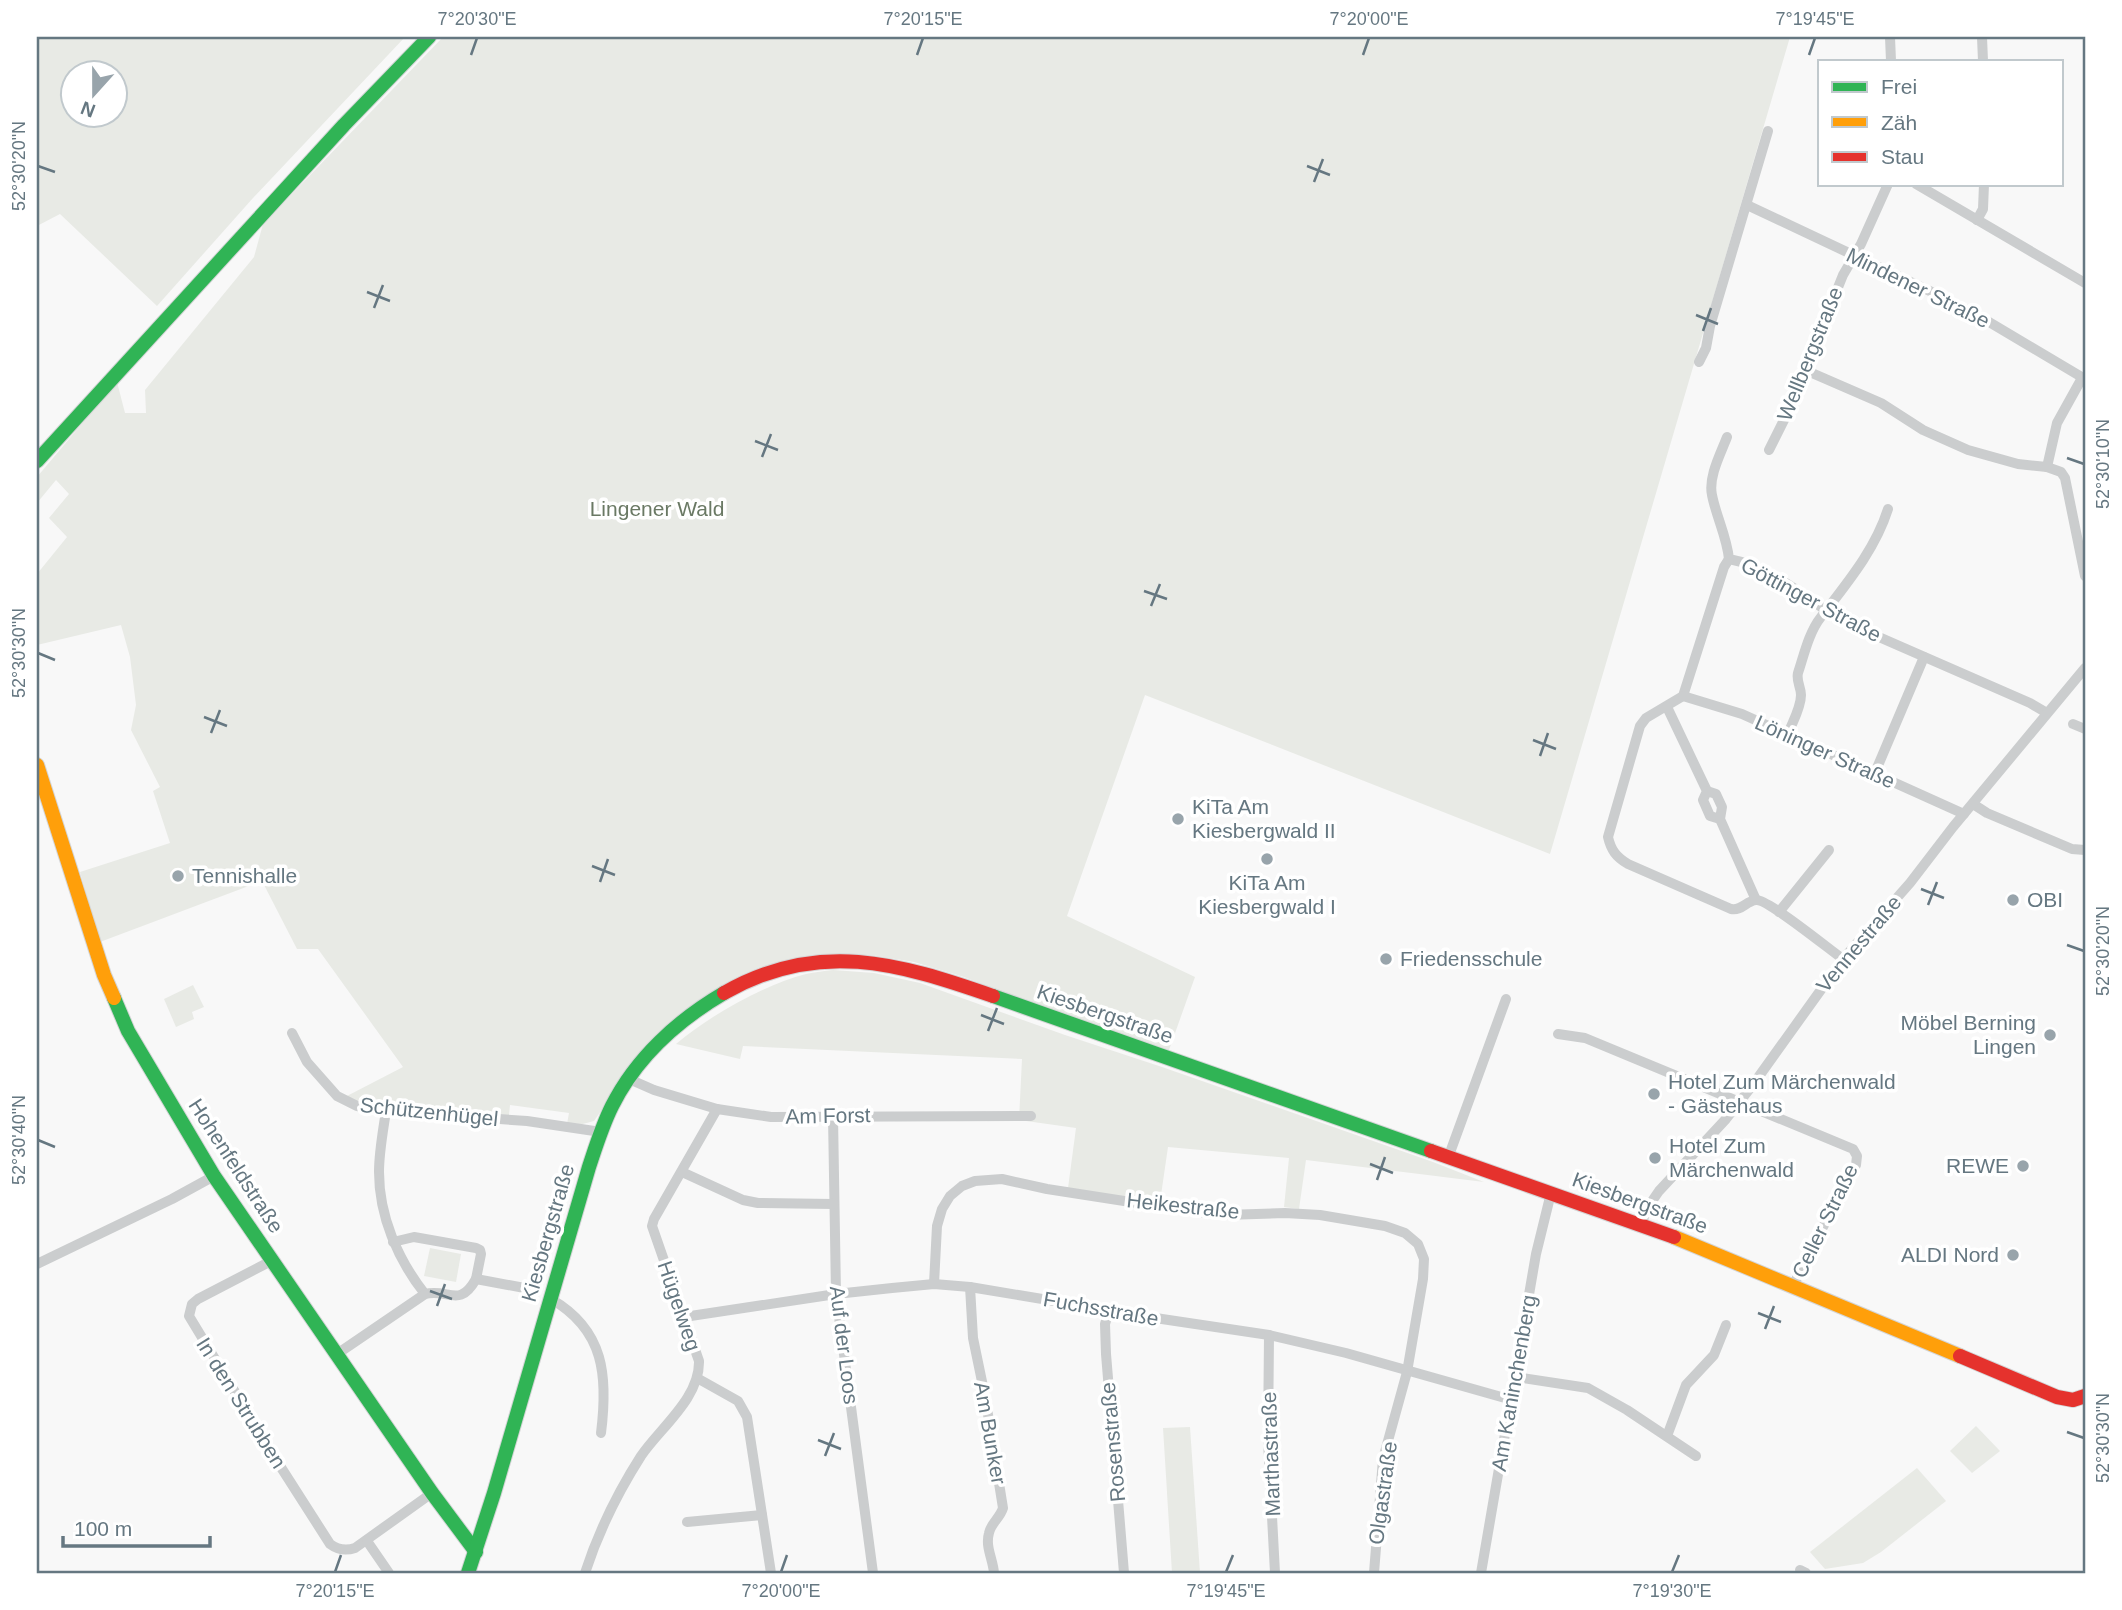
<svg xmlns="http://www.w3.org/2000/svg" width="2122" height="1610" font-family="Arial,sans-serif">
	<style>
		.green { fill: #e8eae5; fill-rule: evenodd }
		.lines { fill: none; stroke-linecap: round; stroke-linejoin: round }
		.fast-casing { stroke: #d4d5d6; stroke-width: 16 }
		.slow-casing { stroke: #d4d5d6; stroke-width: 16 }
		.jam-casing { stroke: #d4d5d6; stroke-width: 16 }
		.street { stroke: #cbcdce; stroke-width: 10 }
		.fast { stroke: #30b455; stroke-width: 14 }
		.slow { stroke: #ff9f0a; stroke-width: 14 }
		.jam { stroke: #e5322d; stroke-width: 14 }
		.ticks { fill: none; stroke: #657781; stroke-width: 2.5 }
		.poi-dot { fill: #98a4ab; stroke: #fff; stroke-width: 2.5 }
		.labels { text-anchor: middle; stroke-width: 7; stroke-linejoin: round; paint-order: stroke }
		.street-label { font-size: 21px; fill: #657781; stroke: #fff }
		.park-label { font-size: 21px; fill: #6a7964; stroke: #fff }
		.poi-label { font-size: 21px; fill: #657781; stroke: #fff; text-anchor: start }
		.neatline { fill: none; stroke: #657781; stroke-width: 2.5 }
		.ticks-label { font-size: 18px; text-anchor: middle; fill: #657781 }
	</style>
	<rect width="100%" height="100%" fill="#f8f8f8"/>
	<g class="green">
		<path d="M37,37H405L253,198L157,306L60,214L37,226ZM74,74H116V116H74Z"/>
		<polygon points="443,37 1790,37 1550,854 1145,695 1067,916 1195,977 1169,1050 1042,1007 964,977 914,962 871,955 757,976 639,1057 594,1121 579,1125 567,1124 569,1113 510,1105 509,1115 402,1111 359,1105 345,1097 403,1067 318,949 297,949 262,881 100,942 80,872 170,843 153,791 160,787 131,730 136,705 130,657 121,625 37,645 37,574 67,537 49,518 69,494 56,480 37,503 37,477 117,382 125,413 146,413 145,390 254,257 263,224"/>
		<path d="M833,970L874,973L920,983L1065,1035L1162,1067L1433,1162L1484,1182L1306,1160L1299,1209L1284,1207L1289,1158L1168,1147L1160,1202L1068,1188L1076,1128L1019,1120L1022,1059L743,1046L740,1059L676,1044C709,1016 763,985 806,974C815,972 824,971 833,970Z"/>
		<polygon points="193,985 204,1007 192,1012 194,1019 176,1027 164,999"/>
		<polygon points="430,1248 461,1254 456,1282 424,1276"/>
		<polygon points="1976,1426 2000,1451 1972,1473 1950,1451"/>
		<polygon points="1190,1427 1200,1573 1172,1573 1163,1428"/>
		<polygon points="1917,1468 1946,1501 1881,1552 1863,1563 1825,1569 1810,1552"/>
	</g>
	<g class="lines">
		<g class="fast-casing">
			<g id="fast">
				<polyline points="37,461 344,125 429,37"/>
				<polyline points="993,996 1431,1151"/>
				<polyline points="114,998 128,1031 214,1176 432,1493 476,1552"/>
				<path d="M468,1573L494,1493L589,1167C596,1146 602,1126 612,1106C636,1058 678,1020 724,993"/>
			</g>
		</g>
		<g class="slow-casing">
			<g id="slow">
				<polyline points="37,765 104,975 114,998"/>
				<polyline points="1674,1237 1960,1356"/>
			</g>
		</g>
		<g class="jam-casing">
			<g id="jam">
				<path d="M724,993C818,939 898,963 993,996"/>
				<polyline points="1431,1151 1674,1237"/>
				<polyline points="1960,1356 2057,1397 2073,1400 2085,1396"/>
			</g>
		</g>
		<g class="street">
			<polyline points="1890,37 1891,61"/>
			<polyline points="1982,37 1983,61"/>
			<polyline points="1916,184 2085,283"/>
			<polyline points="1747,205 1934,293 1984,319 2085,379"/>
			<polyline points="1977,220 1983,209 1984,184"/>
			<polyline points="1699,362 1706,348 1710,326 1768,131"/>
			<polyline points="1805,370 1881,403 1923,430 1968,450 2018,464 2047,467"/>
			<polyline points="2082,378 2057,423 2047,467 2061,472 2065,478 2085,576"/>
			<path d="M1727,437C1721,453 1708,477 1712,495C1716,516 1727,537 1729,559C1771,567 1805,597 1840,620L2030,703L2047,713"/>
			<polyline points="1769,450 1788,412 1843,275 1861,244 1888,184"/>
			<path d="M1729,559L1724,567L1683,696L1646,718L1640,726L1608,837C1611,850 1616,857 1628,864L1731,909C1742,911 1746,901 1756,900C1768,899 1830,950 1843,959"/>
			<polyline points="1683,696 1742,714 1964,814"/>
			<polyline points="1667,707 1707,791 1703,800 1710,816 1720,819"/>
			<polyline points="2073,724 2085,729"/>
			<path d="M1788,734C1792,723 1801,708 1801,695C1801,687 1796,681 1798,673C1804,655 1809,632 1821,617C1847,583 1875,550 1888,509"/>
			<polyline points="1874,775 1924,657"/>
			<polyline points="1707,791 1716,794 1722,807 1720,819 1756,900"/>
			<polyline points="1973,804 1987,813 2072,849 2085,850"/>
			<polyline points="1779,912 1829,850"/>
			<polyline points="292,1033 307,1062 337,1096 357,1106 386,1111 527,1121 601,1132"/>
			<polyline points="1558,1034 1585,1038 1853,1149 1857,1156 1856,1165 1799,1272 1794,1286"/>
			<polyline points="629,1079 654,1090 717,1109 771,1117 1031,1116"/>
			<path d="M386,1111C383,1131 379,1152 379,1172C379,1216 398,1260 425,1294"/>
			<polyline points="833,1116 836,1294 873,1573"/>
			<polyline points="1448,1158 1506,999"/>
			<polyline points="682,1172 743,1200 758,1203 834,1204"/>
			<polyline points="1641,1224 1648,1207 1659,1191 1726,1119 1752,1086 1843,959 1910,883 1953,827 2085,668"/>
			<polyline points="393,1242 414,1237 476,1248 480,1250 481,1254 476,1279"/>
			<path d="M273,1260L198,1299L192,1304L189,1316L275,1458L330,1544C338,1550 346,1551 355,1548L432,1493"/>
			<polyline points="37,1264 172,1199 214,1176"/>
			<polyline points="934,1284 937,1226 942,1209 950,1196 962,1186 975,1181 1002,1179 1047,1189 1182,1210 1225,1215 1285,1213 1320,1215 1385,1226 1405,1233 1418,1244 1424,1259 1423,1279 1407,1372 1383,1459 1374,1573"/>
			<path d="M970,1287L973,1338L985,1396L1003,1508C1000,1518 991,1523 989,1533C985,1547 993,1559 994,1573"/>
			<path d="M551,1299C605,1330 608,1377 601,1433"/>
			<polyline points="1109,1311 1105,1324 1106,1354 1124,1573"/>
			<polyline points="684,1317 836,1294 892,1288 934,1284 970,1287 1162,1319 1269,1335 1346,1353 1512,1400"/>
			<polyline points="1269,1335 1268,1441 1275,1573"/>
			<path d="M337,1354L425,1294C449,1288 459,1309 476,1279L530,1289"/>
			<polyline points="1516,1377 1588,1388 1627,1410 1696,1456"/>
			<polyline points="697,1378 738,1401 747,1417 771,1573"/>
			<polyline points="1667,1436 1686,1385 1714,1355 1726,1325"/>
			<polyline points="687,1522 762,1515"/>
			<polyline points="367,1541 389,1573"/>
			<polyline points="1800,1570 1806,1573"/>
			<path d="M585,1573C598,1533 618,1492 641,1456C660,1428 700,1398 699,1361L652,1226L654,1219L717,1109"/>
			<polyline points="1481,1573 1536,1254 1551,1193"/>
		</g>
		<use href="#fast" class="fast"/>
		<use href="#slow" class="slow"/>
		<use href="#jam" class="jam"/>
	</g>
	<path class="ticks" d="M471,55L477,38M917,55L923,38M1363,55L1369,38M1809,55L1815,38M38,166L55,172M1307,166L1330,175M1314,182L1323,159M367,292L390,301M374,308L383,285M1696,315L1718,324M1703,331L1711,308M755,441L778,450M762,457L771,434M2067,458L2084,464M1144,591L1167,599M1151,606L1160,584M38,653L55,660M204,717L227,726M211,733L220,710M1533,740L1556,749M1540,756L1548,733M592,866L615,875M600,882L608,859M1921,889L1944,898M1928,905L1937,882M2067,945L2084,951M981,1015L1004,1024M988,1031L997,1008M38,1140L55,1147M1370,1164L1393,1173M1377,1180L1385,1157M430,1291L452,1299M437,1306L445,1284M1758,1313L1781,1322M1765,1329L1774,1306M2067,1432L2084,1438M818,1440L841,1449M825,1456L834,1433M335,1572L341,1555M781,1572L787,1555M1226,1572L1233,1555M1672,1572L1679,1555"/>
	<g class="poi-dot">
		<circle cx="1178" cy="819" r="7"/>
		<circle cx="1267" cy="859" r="7"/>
		<circle cx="178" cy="876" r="7"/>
		<circle cx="2013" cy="900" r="7"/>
		<circle cx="1386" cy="959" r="7"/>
		<circle cx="2050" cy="1035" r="7"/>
		<circle cx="1654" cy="1094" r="7"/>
		<circle cx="1655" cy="1158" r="7"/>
		<circle cx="2023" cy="1166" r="7"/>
		<circle cx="2013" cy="1255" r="7"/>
	</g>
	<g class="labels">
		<g class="street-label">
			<text transform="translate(1918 288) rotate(26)" y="7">Mindener Straße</text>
			<text transform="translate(1810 354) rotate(-68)" y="7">Wellbergstraße</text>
			<text transform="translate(1811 600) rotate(28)" y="7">Göttinger Straße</text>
			<text transform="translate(1825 752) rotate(24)" y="7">Löninger Straße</text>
			<text transform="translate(1859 944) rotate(-50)" y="7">Vennestraße</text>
			<text transform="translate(1105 1014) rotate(19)" y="7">Kiesbergstraße</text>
			<text transform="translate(429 1112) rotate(6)" y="7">Schützenhügel</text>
			<text transform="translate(828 1116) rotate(-1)" y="7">Am Forst</text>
			<text transform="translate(236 1166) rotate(57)" y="7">Hohenfeldstraße</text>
			<text transform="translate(1640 1203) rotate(20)" y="7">Kiesbergstraße</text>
			<text transform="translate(1183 1206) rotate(6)" y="7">Heikestraße</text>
			<text transform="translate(1825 1221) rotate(-64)" y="7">Celler Straße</text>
			<text transform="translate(548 1233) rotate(-74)" y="7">Kiesbergstraße</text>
			<text transform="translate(679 1306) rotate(71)" y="7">Hügelweg</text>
			<text transform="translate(1101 1309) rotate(10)" y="7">Fuchsstraße</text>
			<text transform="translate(844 1345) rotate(83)" y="7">Auf der Loos</text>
			<text transform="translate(1514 1383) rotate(-80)" y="7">Am Kaninchenberg</text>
			<text transform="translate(241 1403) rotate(58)" y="7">In den Strubben</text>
			<text transform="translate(990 1433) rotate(80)" y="7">Am Bunker</text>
			<text transform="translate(1113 1442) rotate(-95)" y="7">Rosenstraße</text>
			<text transform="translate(1271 1454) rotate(-92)" y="7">Marthastraße</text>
			<text transform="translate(1383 1493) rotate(-82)" y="7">Olgastraße</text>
		</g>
		<g class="park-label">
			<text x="657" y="516">Lingener Wald</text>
		</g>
		<g class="poi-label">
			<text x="1192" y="814">KiTa Am<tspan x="1192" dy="24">Kiesbergwald II</tspan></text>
			<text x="192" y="883">Tennishalle</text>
			<text x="1267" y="890" text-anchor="middle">KiTa Am<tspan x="1267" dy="24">Kiesbergwald I</tspan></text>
			<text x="2027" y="907">OBI</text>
			<text x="1400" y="966">Friedensschule</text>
			<text x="2036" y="1030" text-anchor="end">Möbel Berning<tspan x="2036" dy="24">Lingen</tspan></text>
			<text x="1668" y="1089">Hotel Zum Märchenwald<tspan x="1668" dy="24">- Gästehaus</tspan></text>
			<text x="1669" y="1153">Hotel Zum<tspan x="1669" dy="24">Märchenwald</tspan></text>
			<text x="2009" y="1173" text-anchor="end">REWE</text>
			<text x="1999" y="1262" text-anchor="end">ALDI Nord</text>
		</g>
	</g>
	<rect width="2122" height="1610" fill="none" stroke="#ffffff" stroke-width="77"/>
	<rect x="1818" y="60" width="245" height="126" fill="#ffffff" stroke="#c1c9cd" stroke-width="2"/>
	<rect x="1832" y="82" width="35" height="10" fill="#30b455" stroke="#c1c9cd" stroke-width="2"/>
	<text x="1881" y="94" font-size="21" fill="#657781">Frei</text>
	<rect x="1832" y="117" width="35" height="10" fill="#ff9f0a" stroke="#c1c9cd" stroke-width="2"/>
	<text x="1881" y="130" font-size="21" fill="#657781">Zäh</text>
	<rect x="1832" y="152" width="35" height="10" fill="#e5322d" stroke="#c1c9cd" stroke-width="2"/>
	<text x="1881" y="164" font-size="21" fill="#657781">Stau</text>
	<g transform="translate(94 94) rotate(201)"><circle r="33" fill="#ffffff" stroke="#c1c9cd" stroke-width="2"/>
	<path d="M0-5L12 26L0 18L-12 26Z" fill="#98a4ab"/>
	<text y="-10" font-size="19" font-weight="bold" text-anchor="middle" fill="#657781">N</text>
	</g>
	<path d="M63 1536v10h147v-10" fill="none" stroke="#657781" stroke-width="3.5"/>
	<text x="74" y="1536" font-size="21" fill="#657781" stroke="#ffffff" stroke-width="5" paint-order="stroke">100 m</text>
	<rect x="38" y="38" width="2046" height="1534" class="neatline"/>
	<g class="ticks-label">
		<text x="477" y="25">7°20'30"E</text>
		<text x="923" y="25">7°20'15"E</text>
		<text x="1369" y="25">7°20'00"E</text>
		<text x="1815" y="25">7°19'45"E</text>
		<text transform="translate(19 166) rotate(-90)" y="6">52°30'20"N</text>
		<text transform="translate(2103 464) rotate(-90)" y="6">52°30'10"N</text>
		<text transform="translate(19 653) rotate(-90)" y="6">52°30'30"N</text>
		<text transform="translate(2103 951) rotate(-90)" y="6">52°30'20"N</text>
		<text transform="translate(19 1140) rotate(-90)" y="6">52°30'40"N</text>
		<text transform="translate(2103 1438) rotate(-90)" y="6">52°30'30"N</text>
		<text x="335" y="1597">7°20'15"E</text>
		<text x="781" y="1597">7°20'00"E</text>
		<text x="1226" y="1597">7°19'45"E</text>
		<text x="1672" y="1597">7°19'30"E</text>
	</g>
</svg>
